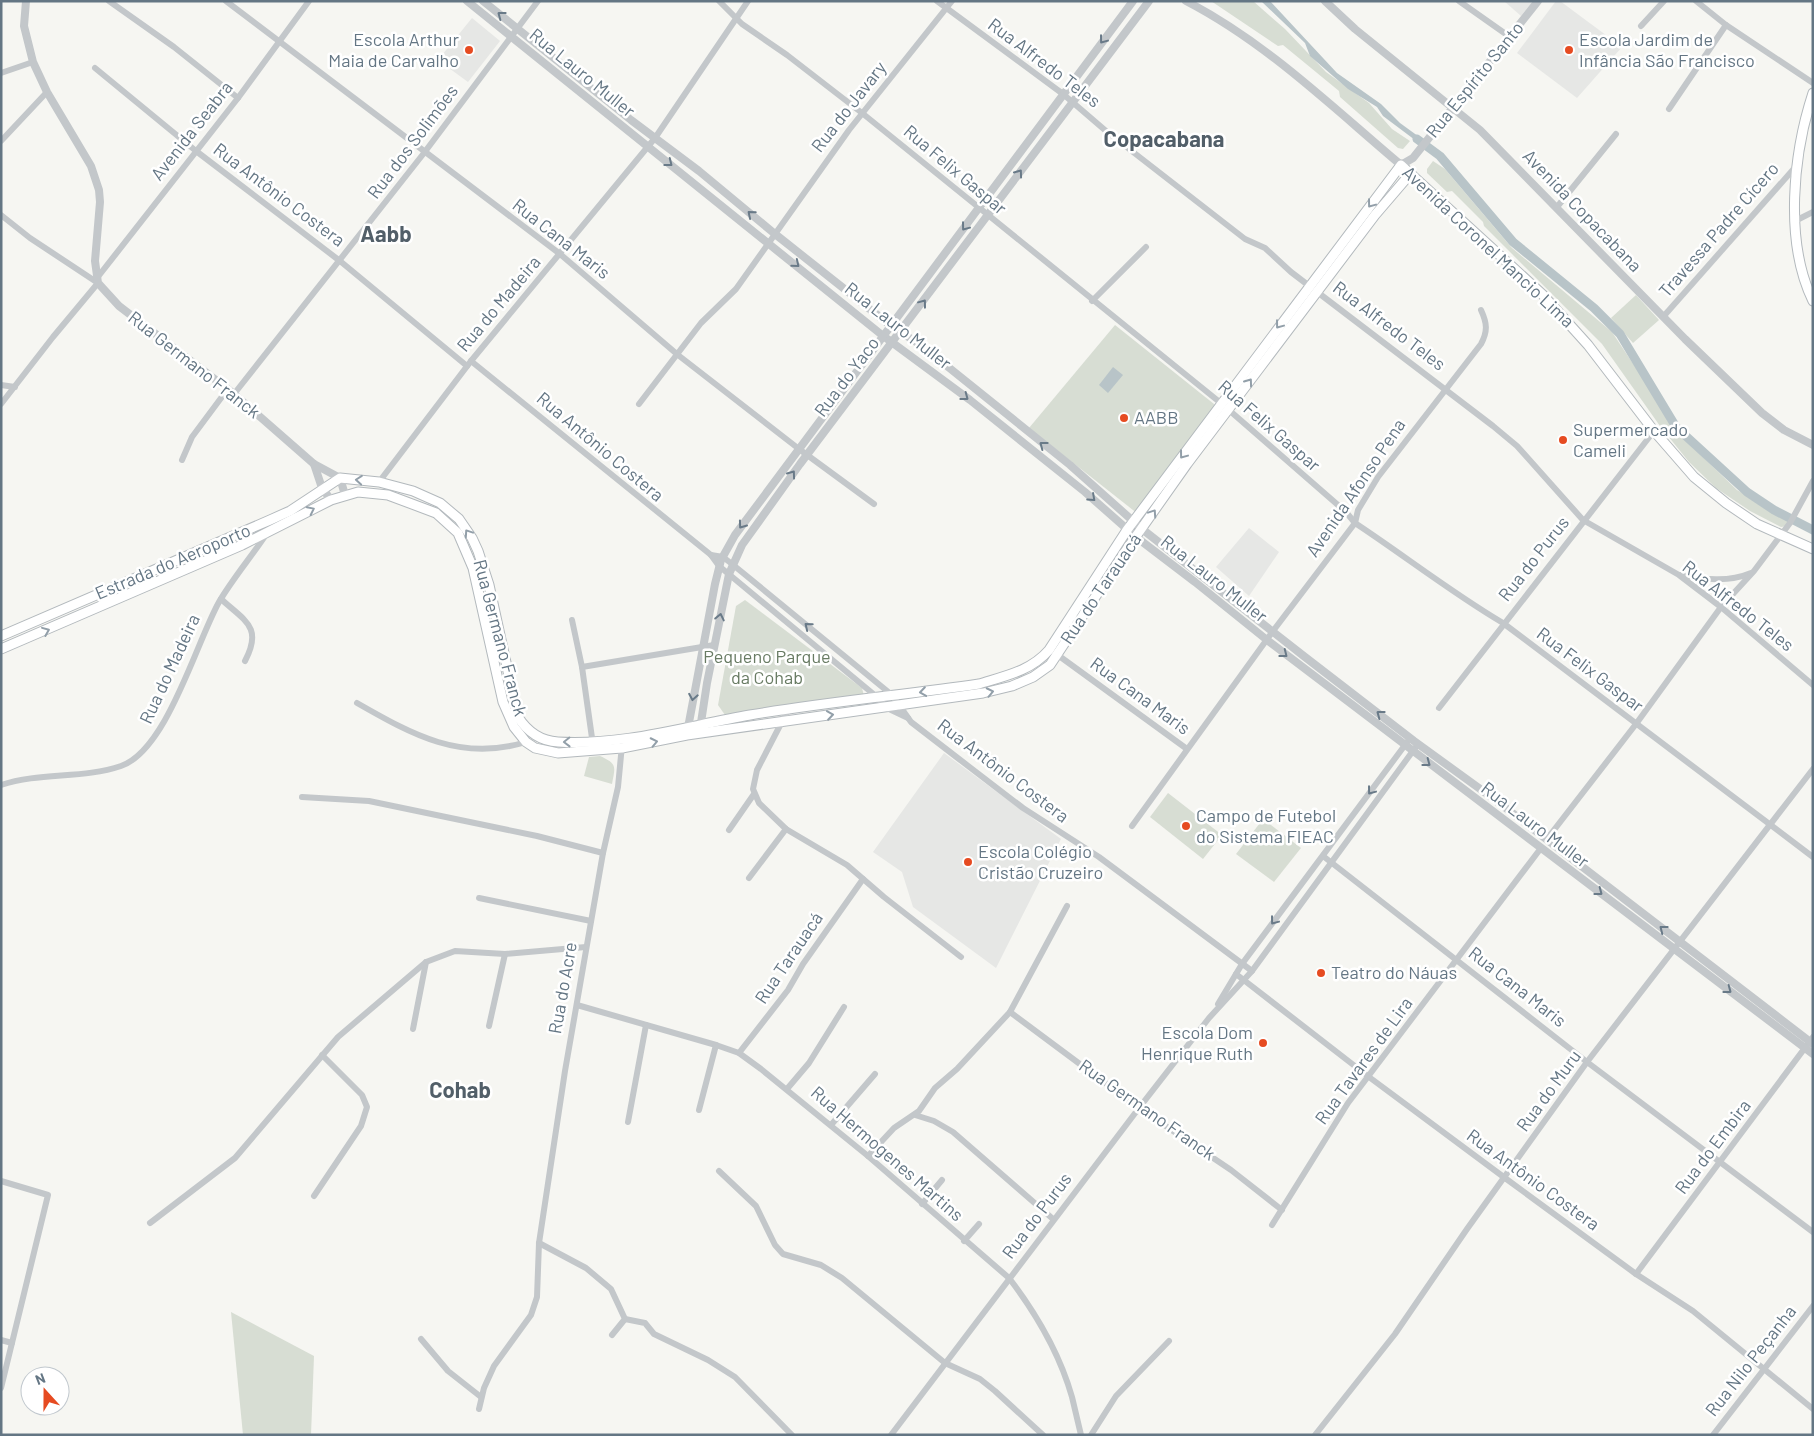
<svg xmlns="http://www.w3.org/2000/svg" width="1814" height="1436" font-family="Barlow,sans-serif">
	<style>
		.built { fill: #e6e7e5 }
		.green { fill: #d7ddd3 }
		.water { fill: #b8c4c8 }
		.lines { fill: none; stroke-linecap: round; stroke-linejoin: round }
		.canal { stroke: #b8c4c8; stroke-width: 9 }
		.secondary-casing { stroke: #b3b9bd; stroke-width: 11 }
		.minor { stroke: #c3c7ca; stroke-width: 6 }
		.tertiary { stroke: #c3c7ca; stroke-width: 8 }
		.secondary { stroke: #fff; stroke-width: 9 }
		.oneway { stroke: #697a88 }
		.oneway2 { stroke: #929fa9 }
		.poi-dot { fill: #e64b21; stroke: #fff; stroke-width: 2 }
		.labels { text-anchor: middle; stroke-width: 5; stroke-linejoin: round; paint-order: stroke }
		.poi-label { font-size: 18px; fill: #647684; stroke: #fff; text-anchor: start }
		.street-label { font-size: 18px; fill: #647684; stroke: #fff }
		.park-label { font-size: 18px; fill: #687b63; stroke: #fff }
		.district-label { font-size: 22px; font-weight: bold; fill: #525f69; stroke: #fff }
	</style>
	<rect width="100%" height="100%" fill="#f6f6f2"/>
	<g class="built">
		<polygon points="1504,1 1533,1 1521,16"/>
		<polygon points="1556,1 1560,1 1622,47 1577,98 1517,53"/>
		<polygon points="472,18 500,41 468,82 438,60"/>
		<polygon points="1249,528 1279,552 1249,596 1216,567"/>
		<polygon points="944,753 1061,839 996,968 913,907 902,872 873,852"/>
	</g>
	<g class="green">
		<polygon points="1211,1 1253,1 1285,29 1326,72 1369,103 1392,129 1410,141 1403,149 1398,148 1340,97 1339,91 1283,45 1278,46"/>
		<polygon points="1433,161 1445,169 1512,248 1612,332 1681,436 1737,490 1790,520 1787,526 1781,527 1750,511 1716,488 1689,462 1660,426 1602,344 1484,226 1483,222 1452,191 1447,192 1427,173 1427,169"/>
		<polygon points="1636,295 1659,320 1633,343 1611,318"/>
		<polygon points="1115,325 1219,408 1138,514 1029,428"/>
		<polygon points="745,600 862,688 864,696 725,715 718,705 736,606"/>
		<path d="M600,756C618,764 615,767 612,784L584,776L589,757Z"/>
		<polygon points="1168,793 1222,835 1203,859 1150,817"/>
		<polygon points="1263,819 1301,848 1274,882 1236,854"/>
		<polygon points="231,1312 314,1356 311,1435 243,1435"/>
	</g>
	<g class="water">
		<polygon points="1261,1 1270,1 1337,73 1381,104 1400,123 1422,139 1419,143 1383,116 1377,107 1348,89 1310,56 1305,43"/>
		<polygon points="1113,367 1123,375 1108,393 1099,385"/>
	</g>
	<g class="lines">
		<polyline class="canal" points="1417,139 1440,156 1513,242 1594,308 1620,334 1676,427 1747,492 1774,510 1813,530"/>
		<g class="secondary-casing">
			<g id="secondary">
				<path d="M1813,93C1793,154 1784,242 1813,301"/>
				<path d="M1,636L270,520L290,511L340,478L379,482L413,491L440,503L459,519L472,538L478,551L489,585L518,717C527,731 540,741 558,742C622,746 687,726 750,715C826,702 903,695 979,684C1005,676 1031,671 1049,650L1127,530L1401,165L1542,294L1588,345L1654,431L1694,477L1726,503L1757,524L1813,549"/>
				<polyline points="1,649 242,545 331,500 358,492 388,495 436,513 458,533 473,568 503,702 514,727 526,742 535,748 558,753 622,748 687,735 983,693 1012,686 1033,677 1050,665 1127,549 1187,464 1375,215 1411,173"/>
			</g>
		</g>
		<g class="minor">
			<polyline points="109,1 174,47 238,98"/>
			<polyline points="226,1 560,254 678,355 799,449 874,504"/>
			<path d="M719,1L742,24L787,55L862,113L1222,404L1346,512L1355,523C1405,556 1452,593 1503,623L1813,857"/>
			<polyline points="937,1 1063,94 1106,131 1245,239 1265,248 1291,272 1493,426 1517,446 1583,520 1679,575 1721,607 1813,685"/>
			<polyline points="1459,1 1510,37"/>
			<polyline points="1696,1 1726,25 1813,83"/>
			<polyline points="1641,26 1664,1"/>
			<polyline points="95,68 196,151 340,261 467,366"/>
			<polyline points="1,73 33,62"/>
			<polyline points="1669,109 1726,25"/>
			<polyline points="1,141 47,92"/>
			<polyline points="1557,207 1616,134"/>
			<polyline points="1,215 30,238 98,283 53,337 1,404"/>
			<polyline points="1795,221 1813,212"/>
			<polyline points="97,278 238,98 309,1"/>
			<polyline points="1092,301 1146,247"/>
			<polyline points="1663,317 1798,164"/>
			<polyline points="471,361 711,555 719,566 877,697 887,708 908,718"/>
			<polyline points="1,385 15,387"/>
			<polyline points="234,394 424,153 538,1"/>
			<polyline points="639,404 701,323 736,289 849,130 952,1"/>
			<polyline points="182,460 192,437 227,390"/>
			<polyline points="379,482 471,361 655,138 748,1"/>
			<polyline points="711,555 723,557 732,564 892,695 911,722 959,759 1023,808 1099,857 1252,971"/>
			<path d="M1680,575C1704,579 1727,583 1751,573"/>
			<path d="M221,599C245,621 263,627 245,661"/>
			<polyline points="572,620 582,667 593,745"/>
			<polyline points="1055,653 1187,749"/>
			<polyline points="582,667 714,645"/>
			<path d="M357,703C413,735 461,762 526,742"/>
			<polyline points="1439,708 1654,431"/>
			<polyline points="788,710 757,770 753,789 759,803 786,829 847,865 884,897 961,957"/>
			<path d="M1,785C40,772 83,779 121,766C167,750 196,643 219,602C233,578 252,556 267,533"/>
			<polyline points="302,797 369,801 537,836 603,853"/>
			<path d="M1132,826L1273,631L1355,523L1358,510L1378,477L1481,344C1488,331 1487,323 1481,310"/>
			<polyline points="729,830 754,794"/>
			<polyline points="1547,839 1636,724 1721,607 1754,571 1790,523 1813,481"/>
			<polyline points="1323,856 1587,1062 1813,1232"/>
			<polyline points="749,878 786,829"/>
			<polyline points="479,898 591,921"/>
			<polyline points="1236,974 1369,1077 1505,1178 1636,1274 1693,1311 1813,1409"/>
			<polyline points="1218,1004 1242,964 1408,741"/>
			<path d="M577,1005L716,1045L739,1053L761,1069L868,1156L1009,1278C1035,1312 1060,1355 1072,1397C1075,1410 1078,1422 1081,1435"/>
			<polyline points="1010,1012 1139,1108 1231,1170 1282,1210"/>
			<polyline points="489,1026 505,954"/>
			<polyline points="413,1029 426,962"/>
			<polyline points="739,1053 788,990 803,964 863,879"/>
			<polyline points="787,1089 809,1063 844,1007"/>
			<polyline points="699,1110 716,1045"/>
			<polyline points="915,1115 934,1121 953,1132 1053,1219"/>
			<polyline points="628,1122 646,1025"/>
			<polyline points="831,1125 875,1074"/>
			<polyline points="868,1156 894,1128 919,1111 935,1088 957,1069 1010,1012 1067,906"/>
			<polyline points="719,1171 756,1206 775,1245 783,1254 821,1265 842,1278 945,1363 980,1379 995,1391 1043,1435"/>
			<polyline points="1,1181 48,1195 1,1388"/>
			<polyline points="314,1196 361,1126 367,1107 362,1095 322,1055"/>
			<polyline points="922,1204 942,1180"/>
			<polyline points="150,1223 235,1158 338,1037 426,962 455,951 505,954 586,947"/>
			<polyline points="1272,1225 1348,1103 1541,848"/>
			<polyline points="964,1241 979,1224"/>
			<polyline points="539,1243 586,1268 611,1289 625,1319 612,1335"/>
			<polyline points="1636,1274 1813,1037"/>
			<polyline points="625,1319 645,1323 654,1334 708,1360 735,1377 792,1435"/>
			<polyline points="421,1339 448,1371 481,1397"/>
			<polyline points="1,1340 12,1343"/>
			<polyline points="479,1409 484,1388 494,1366 531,1315 537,1297 539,1243 565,1071 603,853 618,787 622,745"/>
			<polyline points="891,1435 1139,1108 1209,1018 1252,971 1418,744"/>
			<polyline points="1091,1435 1116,1396 1169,1341"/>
			<polyline points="1315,1435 1395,1334 1467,1229 1587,1062 1813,769"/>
			<polyline points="1713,1435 1813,1306"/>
		</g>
		<g class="tertiary">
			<polyline points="26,1 24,26 33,62 47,92 91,166 99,190 100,202 95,261 98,283 119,306 234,394 314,464 340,478 345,495"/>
			<polyline points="467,1 882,335 970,400 1085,492 1136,537 1195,582 1267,640 1813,1054"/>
			<polyline points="483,1 631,120 699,171 775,234 890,325 922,346 1070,465 1142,529 1305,657 1414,741 1494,799 1813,1044"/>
			<path d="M1186,1C1267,43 1332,107 1401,165L1413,158L1538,1"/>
			<polyline points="1325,1 1355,29 1480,130 1685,339 1762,413 1784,430 1813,445"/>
			<polyline points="314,464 322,488 331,500"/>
			<polyline points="700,729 707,683 729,574 742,545 800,464 1149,1"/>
			<polyline points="687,733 715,584 721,560 735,535 1133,1"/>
		</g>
		<use href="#secondary" class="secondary"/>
	</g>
	<defs><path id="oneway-chevron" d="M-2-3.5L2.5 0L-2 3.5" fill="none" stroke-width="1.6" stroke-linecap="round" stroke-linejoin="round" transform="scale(1.25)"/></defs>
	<g class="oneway">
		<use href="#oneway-chevron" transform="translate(501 15) rotate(-143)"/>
		<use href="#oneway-chevron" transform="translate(1103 40) rotate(127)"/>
		<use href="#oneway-chevron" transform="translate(669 163) rotate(38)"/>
		<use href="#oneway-chevron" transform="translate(1019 173) rotate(-54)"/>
		<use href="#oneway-chevron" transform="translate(751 214) rotate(-140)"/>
		<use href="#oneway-chevron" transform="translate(965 227) rotate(127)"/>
		<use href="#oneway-chevron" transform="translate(796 264) rotate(39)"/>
		<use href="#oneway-chevron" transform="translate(923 303) rotate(-53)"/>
		<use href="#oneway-chevron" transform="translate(965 397) rotate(37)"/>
		<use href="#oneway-chevron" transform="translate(1043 445) rotate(-143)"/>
		<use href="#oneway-chevron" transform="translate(792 474) rotate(-54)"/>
		<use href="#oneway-chevron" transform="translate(1092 498) rotate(42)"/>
		<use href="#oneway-chevron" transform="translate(742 525) rotate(126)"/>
		<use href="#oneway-chevron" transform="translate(720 617) rotate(-78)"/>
		<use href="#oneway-chevron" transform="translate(808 626) rotate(-141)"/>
		<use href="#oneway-chevron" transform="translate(1284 654) rotate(38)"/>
		<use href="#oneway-chevron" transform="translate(693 697) rotate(100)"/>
		<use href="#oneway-chevron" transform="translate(1380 714) rotate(-143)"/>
		<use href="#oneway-chevron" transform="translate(1427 763) rotate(37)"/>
		<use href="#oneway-chevron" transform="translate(1371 791) rotate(127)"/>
		<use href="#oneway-chevron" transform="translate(1599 892) rotate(37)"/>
		<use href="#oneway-chevron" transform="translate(1274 921) rotate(127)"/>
		<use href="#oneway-chevron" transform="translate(1663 929) rotate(-142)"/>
		<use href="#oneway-chevron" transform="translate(1728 990) rotate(37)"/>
	</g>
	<g class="oneway2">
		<use href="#oneway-chevron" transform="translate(1371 204) rotate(127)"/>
		<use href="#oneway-chevron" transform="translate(1279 325) rotate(127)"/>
		<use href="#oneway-chevron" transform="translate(1249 382) rotate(-54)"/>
		<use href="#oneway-chevron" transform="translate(1183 455) rotate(127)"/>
		<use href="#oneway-chevron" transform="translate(359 480) rotate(-175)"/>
		<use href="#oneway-chevron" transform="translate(311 510) rotate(-26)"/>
		<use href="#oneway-chevron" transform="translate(1153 513) rotate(-56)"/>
		<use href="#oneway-chevron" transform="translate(468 533) rotate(-124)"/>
		<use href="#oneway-chevron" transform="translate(46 631) rotate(-22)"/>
		<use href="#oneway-chevron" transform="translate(923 692) rotate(172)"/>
		<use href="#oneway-chevron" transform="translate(990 692) rotate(-12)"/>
		<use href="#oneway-chevron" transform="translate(830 715) rotate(-8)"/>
		<use href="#oneway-chevron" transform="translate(567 742) rotate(179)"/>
		<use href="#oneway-chevron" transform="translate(654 742) rotate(-12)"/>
	</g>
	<g class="poi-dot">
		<circle cx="469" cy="50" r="5"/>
		<circle cx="1569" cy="50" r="5"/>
		<circle cx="1124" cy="418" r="5"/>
		<circle cx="1563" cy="440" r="5"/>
		<circle cx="1186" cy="826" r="5"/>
		<circle cx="968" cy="862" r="5"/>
		<circle cx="1321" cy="973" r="5"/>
		<circle cx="1263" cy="1043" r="5"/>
	</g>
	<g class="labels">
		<g class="poi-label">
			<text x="459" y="46" text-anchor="end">Escola Arthur<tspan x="459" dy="21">Maia de Carvalho</tspan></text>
			<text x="1579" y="46">Escola Jardim de<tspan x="1579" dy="21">Infância São Francisco</tspan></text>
			<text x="1134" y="424">AABB</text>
			<text x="1573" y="436">Supermercado<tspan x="1573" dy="21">Cameli</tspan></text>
			<text x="1196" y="822">Campo de Futebol<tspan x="1196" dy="21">do Sistema FIEAC</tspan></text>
			<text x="978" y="858">Escola Colégio<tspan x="978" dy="21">Cristão Cruzeiro</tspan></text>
			<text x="1331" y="979">Teatro do Náuas</text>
			<text x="1253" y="1039" text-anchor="end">Escola Dom<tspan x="1253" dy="21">Henrique Ruth</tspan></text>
		</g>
		<g class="street-label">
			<text transform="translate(1044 63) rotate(37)" y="6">Rua Alfredo Teles</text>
			<text transform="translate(582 73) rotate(39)" y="6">Rua Lauro Muller</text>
			<text transform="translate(1475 80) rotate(-51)" y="6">Rua Espírito Santo</text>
			<text transform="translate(849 107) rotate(-52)" y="6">Rua do Javary</text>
			<text transform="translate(192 131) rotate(-52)" y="6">Avenida Seabra</text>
			<text transform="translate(413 142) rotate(-53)" y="6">Rua dos Solimões</text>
			<text transform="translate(955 170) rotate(40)" y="6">Rua Felix Gaspar</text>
			<text transform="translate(279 195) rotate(37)" y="6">Rua Antônio Costera</text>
			<text transform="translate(1582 211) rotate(46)" y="6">Avenida Copacabana</text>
			<text transform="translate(1719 230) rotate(-49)" y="6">Travessa Padre Cícero</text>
			<text transform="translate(561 239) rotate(38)" y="6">Rua Cana Maris</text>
			<text transform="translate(1488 247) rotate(43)" y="6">Avenida Coronel Mancio Lima</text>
			<text transform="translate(499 304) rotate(-50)" y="6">Rua do Madeira</text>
			<text transform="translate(898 326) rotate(38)" y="6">Rua Lauro Muller</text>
			<text transform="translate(1389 326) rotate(37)" y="6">Rua Alfredo Teles</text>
			<text transform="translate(194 365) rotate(38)" y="6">Rua Germano Franck</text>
			<text transform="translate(847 377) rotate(-53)" y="6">Rua do Yaco</text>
			<text transform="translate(1269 426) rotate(41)" y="6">Rua Felix Gaspar</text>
			<text transform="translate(600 447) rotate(40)" y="6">Rua Antônio Costera</text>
			<text transform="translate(1356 488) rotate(-56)" y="6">Avenida Afonso Pena</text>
			<text transform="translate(1534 559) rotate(-52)" y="6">Rua do Purus</text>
			<text transform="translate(173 562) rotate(-23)" y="6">Estrada do Aeroporto</text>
			<text transform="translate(1214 579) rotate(38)" y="6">Rua Lauro Muller</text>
			<text transform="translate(1101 589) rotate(-56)" y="6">Rua do Tarauacá</text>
			<text transform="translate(1738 606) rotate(38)" y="6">Rua Alfredo Teles</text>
			<text transform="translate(500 638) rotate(75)" y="6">Rua Germano Franck</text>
			<text transform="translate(170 669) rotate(-65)" y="6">Rua do Madeira</text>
			<text transform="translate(1590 670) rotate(37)" y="6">Rua Felix Gaspar</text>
			<text transform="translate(1140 696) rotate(36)" y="6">Rua Cana Maris</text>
			<text transform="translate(1003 771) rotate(37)" y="6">Rua Antônio Costera</text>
			<text transform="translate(1535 825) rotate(37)" y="6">Rua Lauro Muller</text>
			<text transform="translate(789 958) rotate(-56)" y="6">Rua Tarauacá</text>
			<text transform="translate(1517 987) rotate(38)" y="6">Rua Cana Maris</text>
			<text transform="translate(563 988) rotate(-80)" y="6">Rua do Acre</text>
			<text transform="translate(1364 1061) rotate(-54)" y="6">Rua Tavares de Lira</text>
			<text transform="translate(1549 1091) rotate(-54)" y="6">Rua do Muru</text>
			<text transform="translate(1147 1110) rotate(35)" y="6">Rua Germano Franck</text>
			<text transform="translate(1713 1147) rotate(-53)" y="6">Rua do Embira</text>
			<text transform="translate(887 1154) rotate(41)" y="6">Rua Hermogenes Martins</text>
			<text transform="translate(1533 1180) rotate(36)" y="6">Rua Antônio Costera</text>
			<text transform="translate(1037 1216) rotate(-53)" y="6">Rua do Purus</text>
			<text transform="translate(1751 1361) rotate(-52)" y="6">Rua Nilo Peçanha</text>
		</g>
		<g class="park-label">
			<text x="767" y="663">Pequeno Parque<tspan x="767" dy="21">da Cohab</tspan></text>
		</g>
		<g class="district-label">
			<text x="1164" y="147">Copacabana</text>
			<text x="386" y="242">Aabb</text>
			<text x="460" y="1098">Cohab</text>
		</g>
	</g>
	<rect width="1814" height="1436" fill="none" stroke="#647684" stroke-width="5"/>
	<g transform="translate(45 1391) rotate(339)"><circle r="24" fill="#ffffff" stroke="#c1c8ce"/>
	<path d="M0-4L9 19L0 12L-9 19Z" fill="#e64b21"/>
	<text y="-8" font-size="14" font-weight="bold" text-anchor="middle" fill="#647684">N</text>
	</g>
</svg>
